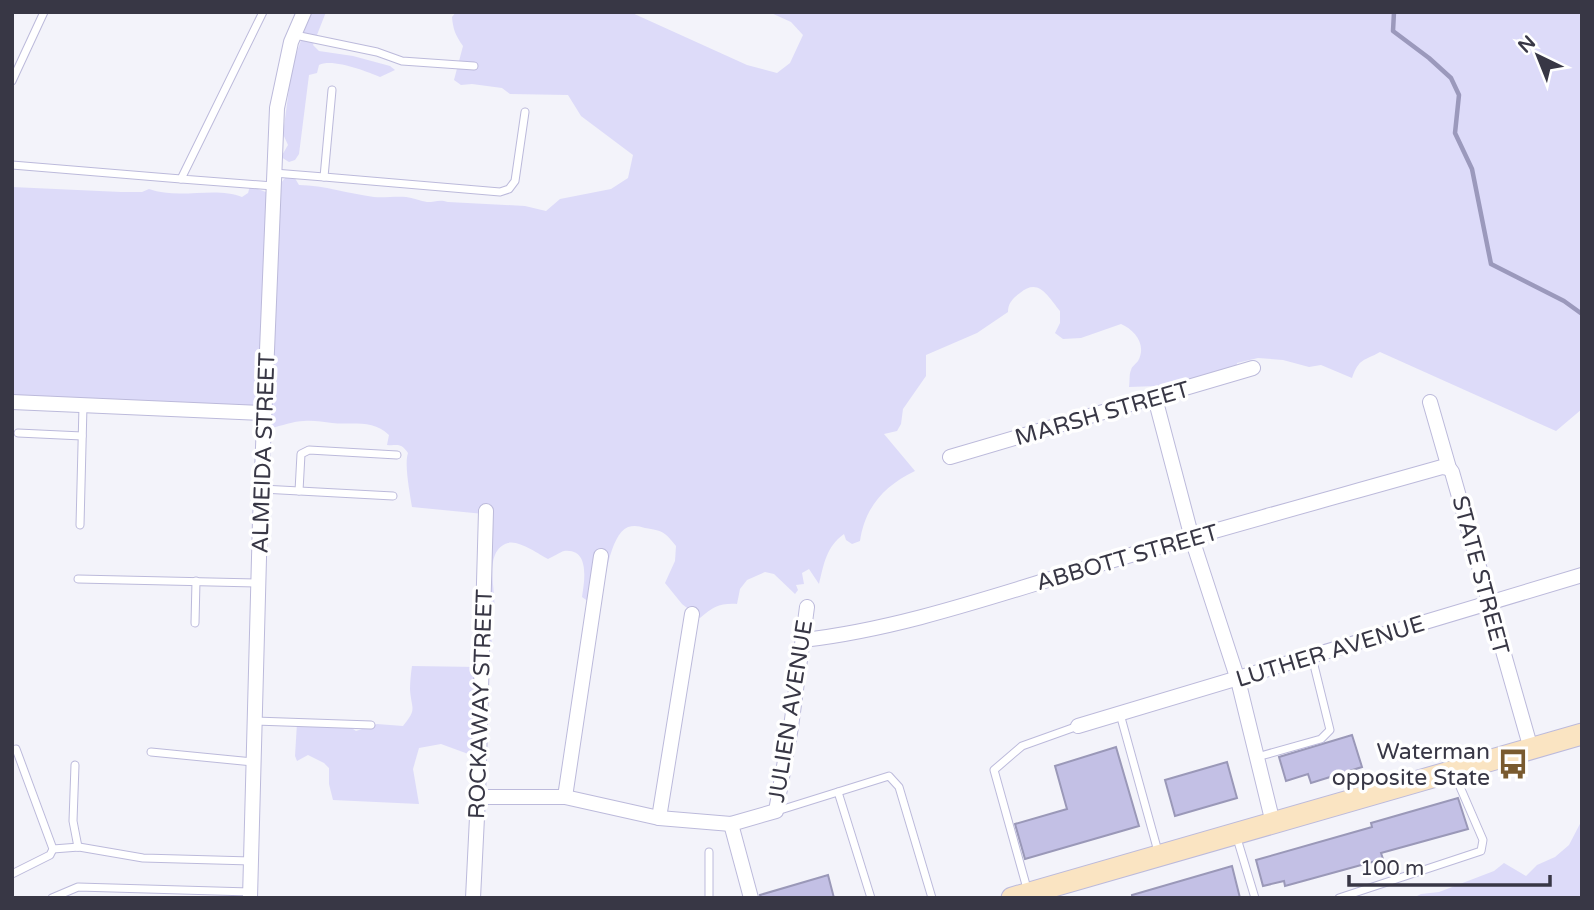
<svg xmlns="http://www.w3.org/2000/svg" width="1594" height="910" font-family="'Varela Round',sans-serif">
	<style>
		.green { fill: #dddbf9 }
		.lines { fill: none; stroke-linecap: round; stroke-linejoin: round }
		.stream { stroke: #9b99bc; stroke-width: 4.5 }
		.building { fill: #c3c0e5; stroke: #9a98b8; stroke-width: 2 }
		.lane-casing { stroke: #bcbadb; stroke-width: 9 }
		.street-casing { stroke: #bcbadb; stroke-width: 16 }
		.secondary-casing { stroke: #bcbadb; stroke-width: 23 }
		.lane { stroke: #fff; stroke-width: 7 }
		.street { stroke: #fff; stroke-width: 14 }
		.secondary { stroke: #fae4c2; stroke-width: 21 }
		.labels { text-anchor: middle; stroke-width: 7; stroke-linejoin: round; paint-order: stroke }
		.street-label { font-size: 23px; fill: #383745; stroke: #fff }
		.poi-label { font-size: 23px; fill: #383745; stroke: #fff; text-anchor: end }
	</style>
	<rect width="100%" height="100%" fill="#f3f3fa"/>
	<g class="green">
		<path d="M303,12H326L313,45L319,51L353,56L390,66L395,70L380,77C366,71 332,58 319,65L317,73L309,75L299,154L295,160L289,162L281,157L288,145L283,134L292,66L306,26L301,17Z"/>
		<path d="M456,12H630L747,65L777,73L790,63L803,35L791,22L769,12H1582V409L1556,431L1380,352C1364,361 1359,358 1352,378L1321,365L1309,367L1283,360L1258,358L1237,363L1236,372L1157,394V386L1129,387C1130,381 1129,374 1131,370C1132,366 1136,364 1138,361C1147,345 1135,330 1121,324L1081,338L1063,339L1055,333L1060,323V311C1048,297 1039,277 1020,293C1013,298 1008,303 1008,312L977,333L926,355V376L903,409L901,424L897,431L884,434L915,471C884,486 865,507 860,541L852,544L846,540L844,534C826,547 824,564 819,584L809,569L802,573L804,584L796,585L798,590L795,594L774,574L765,572L747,580L740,589L737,604C720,603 713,607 700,618L682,604L665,583L675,561L676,546C664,531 663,531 645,528C639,526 634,525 628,527C609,535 604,586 601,604L589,602L582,597C584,583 591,548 564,551C560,552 553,557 548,559C538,554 519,540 508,543C482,551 497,592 494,609C492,620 490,630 492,642L488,647L484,514L412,507C410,494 404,464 408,453C400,442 398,446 387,445L389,435C373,419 352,425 332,423C323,422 313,420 304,421C294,421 281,426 271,428L263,416L12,402V187L121,192H142L149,189C179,200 215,186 242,197L248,193L250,186L271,194L279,201L281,183L285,178L293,175L299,185C324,185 349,194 374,197C384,198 396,196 406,197C413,198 421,201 427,202C436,202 439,199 448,202L525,206L546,211L560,199L611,189L628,178L633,155L581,116L568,95L510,94L502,88L472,84L461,85L454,80L463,46C456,36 453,30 452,17Z"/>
		<path d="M412,666L478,667L476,754L471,755L441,744L419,748L413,769L419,804L333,800L329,784V768L324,763L308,755L297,761L295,756L297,723H344L356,731L377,724L403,726C418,708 411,709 410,689C410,682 411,673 412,666Z"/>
		<polygon points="1582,820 1582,898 1413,898 1421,894 1439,892 1494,871 1504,863 1526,876 1537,865 1555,857 1569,845"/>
	</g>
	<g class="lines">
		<polyline class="stream" points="1394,12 1393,31 1429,58 1451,78 1459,95 1455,133 1472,169 1491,264 1564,301 1582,314"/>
	</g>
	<g class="building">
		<polygon points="1352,735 1362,767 1311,783 1308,774 1286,781 1279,757"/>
		<polygon points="1116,747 1139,826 1025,859 1015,824 1067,809 1055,766"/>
		<polygon points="1227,762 1237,798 1175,816 1165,780"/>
		<polygon points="1458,798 1468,829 1381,853 1383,859 1285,886 1284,881 1263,886 1256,860 1372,827 1371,823"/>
		<polygon points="1232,866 1240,898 1132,898 1132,895"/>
		<polygon points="828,875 834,898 761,898 760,895"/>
	</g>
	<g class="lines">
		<g class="lane-casing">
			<g id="lane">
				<polyline points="263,12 181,179 273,186"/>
				<polyline points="295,35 377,52 402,61 474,66"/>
				<polyline points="12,81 44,12"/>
				<polyline points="12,165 181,179"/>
				<polyline points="274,173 324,177 332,90"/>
				<polyline points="324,177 500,192 509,189 515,181 525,112"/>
				<polyline points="18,433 82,436"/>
				<polyline points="262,489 393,496"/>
				<polyline points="299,491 301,454 309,450 397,455"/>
				<polyline points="80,525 83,406"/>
				<polyline points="78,579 258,583"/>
				<polyline points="195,623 196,581"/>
				<polyline points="1120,714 1159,855"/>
				<polyline points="255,721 371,725"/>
				<polyline points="12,750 16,749 53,849 50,855 12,874"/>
				<polyline points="151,752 253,762"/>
				<polyline points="1257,757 1321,739 1330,730 1312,657"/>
				<polyline points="75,765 73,821 78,847"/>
				<polyline points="838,792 871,898"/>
				<polyline points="777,811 889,776 899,787 932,898"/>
				<polyline points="1236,835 1255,898"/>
				<polyline points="53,849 79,847 143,858 251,861"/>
				<polyline points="1028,892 994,770 1022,746 1078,726"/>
				<polyline points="52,898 78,887 250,892"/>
				<polyline points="709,898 709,852"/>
				<polyline points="1339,898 1481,851 1483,840 1454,773"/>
			</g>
		</g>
		<g class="street-casing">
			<g id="street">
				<polyline points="1155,398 1193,542 1238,680 1273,823"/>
				<polyline points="12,402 264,413"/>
				<polyline points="1430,402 1449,468 1452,472 1531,749"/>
				<polyline points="950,457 1253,368"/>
				<path d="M803,640C900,629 996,595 1090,567C1207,532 1325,500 1442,467L1449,468"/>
				<polyline points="1078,726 1582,575"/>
				<polyline points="478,797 565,797 659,818 731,824 776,811 791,727 807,607"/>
				<polyline points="565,797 601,556"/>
				<polyline points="659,818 692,614"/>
				<polyline points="731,824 751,898"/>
				<polyline points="250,898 260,520 277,108 291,42 304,12"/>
				<polyline points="473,898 478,797 486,511"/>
			</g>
		</g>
		<g class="secondary-casing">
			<polyline id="secondary" points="1012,898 1582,734"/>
		</g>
		<use href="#lane" class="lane"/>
		<use href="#street" class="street"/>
		<use href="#secondary" class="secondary"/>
	</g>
	<defs>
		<g id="bus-bare" transform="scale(2.415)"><path d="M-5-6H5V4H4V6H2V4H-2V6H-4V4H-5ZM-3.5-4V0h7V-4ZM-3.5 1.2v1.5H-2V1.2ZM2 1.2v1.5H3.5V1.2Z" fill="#795a2f" stroke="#fff" stroke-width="2.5" paint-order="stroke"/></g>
	</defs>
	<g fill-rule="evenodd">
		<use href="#bus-bare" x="1513" y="764"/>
	</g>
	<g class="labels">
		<g class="street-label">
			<text transform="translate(1102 413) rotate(-16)" y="8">MARSH STREET</text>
			<text transform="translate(263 453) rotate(-88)" y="8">ALMEIDA STREET</text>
			<text transform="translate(1127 557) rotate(-16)" y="8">ABBOTT STREET</text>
			<text transform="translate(1481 575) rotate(75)" y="8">STATE STREET</text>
			<text transform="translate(1330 651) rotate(-17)" y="8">LUTHER AVENUE</text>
			<text transform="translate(480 704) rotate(-88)" y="8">ROCKAWAY STREET</text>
			<text transform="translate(790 711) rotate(-81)" y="8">JULIEN AVENUE</text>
		</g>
		<g class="poi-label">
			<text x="1490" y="759">Waterman<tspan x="1490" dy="26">opposite State</tspan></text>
		</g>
	</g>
	<rect width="1594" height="910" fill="none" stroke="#383745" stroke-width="28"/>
	<g transform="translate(1538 56) rotate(317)" stroke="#ffffff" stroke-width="5" paint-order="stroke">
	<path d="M0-5L12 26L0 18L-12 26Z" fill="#383745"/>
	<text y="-10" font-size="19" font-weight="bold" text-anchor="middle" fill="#383745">N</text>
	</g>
	<path d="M1349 875v10h201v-10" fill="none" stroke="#383745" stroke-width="3.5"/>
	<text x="1360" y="875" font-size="21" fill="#383745" stroke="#ffffff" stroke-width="5" paint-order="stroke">100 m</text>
</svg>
